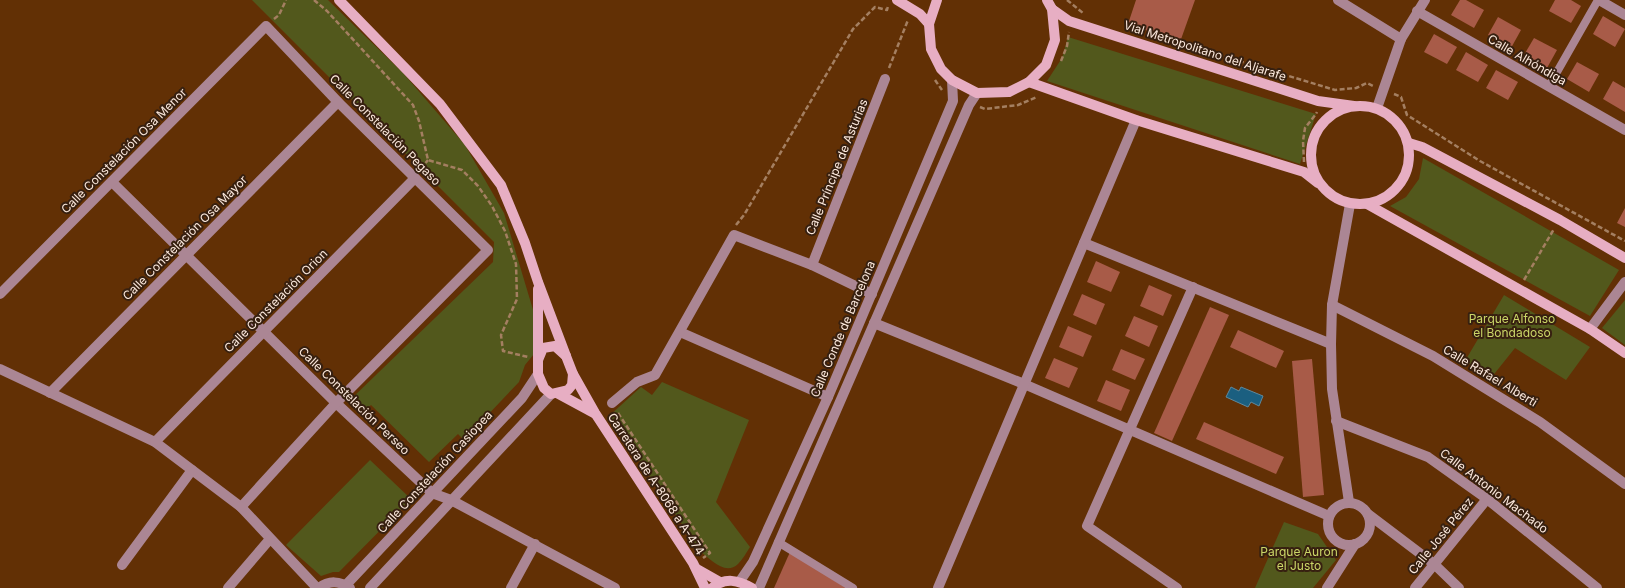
<svg xmlns="http://www.w3.org/2000/svg" width="1625" height="588" font-family="Inter,sans-serif">
	<style>
		.green { fill: #52581c }
		.water { fill: #1b5f80; stroke: #5e889c }
		.building { fill: #a85b48 }
		.lines { fill: none; stroke-linecap: round; stroke-linejoin: round }
		.path { stroke: #a47f61; stroke-width: 2.5; stroke-dasharray: 5 2.5; stroke-linecap: butt }
		.pedestrian { stroke: #ab8694; stroke-width: 8 }
		.minor { stroke: #ab8694; stroke-width: 10 }
		.tertiary { stroke: #ab8694; stroke-width: 10 }
		.secondary { stroke: #e7aec3; stroke-width: 10 }
		.labels { text-anchor: middle; stroke-width: 4; stroke-linejoin: round; paint-order: stroke }
		.street-label { font-size: 12px; fill: #fce9dd; stroke: #372010 }
		.park-label { font-size: 12px; fill: #cbd768; stroke: #372010 }
	</style>
	<rect width="100%" height="100%" fill="#623005"/>
	<g class="green">
		<polygon points="252,0 328,0 403,73 465,145 504,213 543,343 525,365 519,382 464,440 458,434 429,462 371,405 363,412 350,400 493,262 494,242"/>
		<polygon points="1068,37 1316,114 1300,164 1047,81 1062,58"/>
		<polygon points="1423,158 1619,270 1590,316 1390,206 1406,197 1419,179"/>
		<polygon points="1504,295 1590,347 1566,380 1515,348 1491,378 1465,361"/>
		<polygon points="1625,300 1625,345 1602,328"/>
		<path d="M662,382L749,420L716,502L750,547C746,553 743,559 738,564C725,576 710,559 700,551L609,416L641,387L652,395Z"/>
		<polygon points="370,460 411,499 339,572 333,572 321,576 286,545"/>
		<polygon points="1284,522 1318,534 1336,560 1313,588 1255,588"/>
	</g>
	<polygon class="water" points="1231,387 1239,391 1241,387 1263,396 1259,406 1251,402 1248,407 1226,397"/>
	<g class="building">
		<polygon points="1136,0 1195,0 1180,42 1128,24"/>
		<polygon points="1460,0 1466,0 1484,10 1474,28 1451,15"/>
		<polygon points="1555,0 1571,0 1581,6 1571,23 1549,11"/>
		<polygon points="1603,16 1625,29 1615,47 1593,34"/>
		<polygon points="1498,17 1521,30 1511,48 1488,35"/>
		<polygon points="1434,34 1457,47 1447,64 1424,52"/>
		<polygon points="1534,38 1557,50 1547,68 1524,55"/>
		<polygon points="1466,52 1488,65 1478,82 1456,70"/>
		<polygon points="1577,62 1599,74 1589,92 1567,79"/>
		<polygon points="1496,70 1518,82 1508,100 1486,88"/>
		<polygon points="1613,81 1625,88 1625,112 1603,99"/>
		<polygon points="1625,208 1625,227 1617,223"/>
		<polygon points="1096,261 1120,272 1111,292 1087,282"/>
		<polygon points="1149,285 1172,295 1163,316 1140,306"/>
		<polygon points="1082,294 1105,304 1096,325 1073,315"/>
		<polygon points="1210,307 1229,315 1172,441 1154,433"/>
		<polygon points="1134,316 1158,326 1149,347 1125,336"/>
		<polygon points="1068,326 1092,336 1083,357 1059,347"/>
		<polygon points="1238,330 1284,351 1276,368 1230,347"/>
		<polygon points="1121,349 1145,359 1135,380 1112,370"/>
		<polygon points="1054,358 1078,368 1069,388 1045,378"/>
		<polygon points="1312,359 1324,495 1303,497 1292,361"/>
		<polygon points="1106,380 1130,390 1121,411 1097,401"/>
		<polygon points="1204,422 1284,457 1276,474 1196,439"/>
		<polygon points="790,552 846,588 774,588"/>
	</g>
	<g class="lines">
		<g class="path">
			<polyline points="314,0 327,11 413,105 419,121 428,160 462,170 478,186 492,206 505,231 516,264 517,299 501,335 503,351 528,357"/>
			<polyline points="1067,0 1083,13"/>
			<polyline points="274,19 279,15 286,0"/>
			<polyline points="1160,37 1335,90 1356,88 1367,83 1373,86"/>
			<polyline points="1061,61 1067,46 1069,32"/>
			<polyline points="889,68 908,20"/>
			<polyline points="935,80 942,90"/>
			<polyline points="1394,94 1401,97 1407,115 1480,161 1625,241"/>
			<polyline points="980,107 985,109 1018,105 1037,97"/>
			<polyline points="1304,162 1303,141 1305,128 1316,114 1317,112"/>
			<polyline points="421,169 428,160"/>
			<polyline points="736,225 744,215 853,29 875,7 887,10 888,6"/>
			<polyline points="1524,280 1554,229"/>
			<polyline points="618,413 710,553 703,558"/>
		</g>
		<g class="pedestrian">
			<polyline points="1549,86 1598,0"/>
			<polyline points="778,542 853,588"/>
		</g>
		<g class="minor">
			<polyline points="1338,0 1401,39"/>
			<polyline points="1599,0 1625,15"/>
			<polyline points="1417,11 1625,130"/>
			<polyline points="1377,108 1401,39 1425,0"/>
			<polyline points="112,182 336,403 432,493 451,500 615,588"/>
			<polyline points="1084,243 1331,344"/>
			<polyline points="812,265 885,79"/>
			<polyline points="0,294 266,26 338,102 488,250 336,403 241,507"/>
			<polyline points="1332,305 1433,356 1540,422 1625,484"/>
			<polyline points="874,323 1024,384 1329,516"/>
			<polyline points="1590,329 1625,282"/>
			<polyline points="680,332 828,397"/>
			<polyline points="0,369 155,442 241,507 317,588"/>
			<polyline points="50,393 338,102"/>
			<polyline points="612,403 637,382 655,375 734,235 812,265 872,294"/>
			<polyline points="1336,421 1428,457 1487,499 1597,588"/>
			<polyline points="155,442 415,178"/>
			<polyline points="1349,502 1332,389 1331,344 1332,305 1350,204"/>
			<circle cx="1349" cy="524" r="21"/>
			<polyline points="1368,514 1434,564 1459,588"/>
			<polyline points="122,565 192,470"/>
			<polyline points="346,585 522,398 538,374"/>
			<polyline points="228,588 270,539"/>
			<path d="M319,588C329,580 340,581 350,588"/>
			<polyline points="370,588 551,394"/>
			<polyline points="511,588 535,544"/>
			<polyline points="938,588 1136,120"/>
			<polyline points="1177,588 1087,526 1193,287"/>
			<polyline points="1327,588 1355,544"/>
			<polyline points="1415,588 1487,499"/>
		</g>
		<g class="tertiary">
			<polyline points="740,581 753,562 828,397 953,101 952,80"/>
			<polyline points="759,588 969,105 977,93"/>
		</g>
		<g class="secondary">
			<polyline points="339,0 440,104 501,185 525,243 538,282 566,356"/>
			<polyline points="897,0 920,14 929,24"/>
			<polyline points="937,0 929,24 931,49 941,69 952,80 977,93 1009,92 1029,82 1046,65 1055,40 1052,9 1047,0"/>
			<polyline points="1052,9 1069,21 1318,101 1354,106"/>
			<polyline points="1029,82 1136,120 1304,172 1318,183"/>
			<circle cx="1360" cy="155" r="49"/>
			<polyline points="1409,143 1422,147 1560,220 1625,258"/>
			<polyline points="1367,204 1590,329 1625,353"/>
			<polyline points="538,289 538,374 544,388 551,394 568,390 572,385 573,374"/>
			<polyline points="538,360 543,348 555,346 566,356 573,374 595,413 693,563 705,588"/>
			<polyline points="557,393 594,413"/>
			<polyline points="697,569 720,582"/>
			<path d="M712,588C725,577 738,580 752,588"/>
		</g>
	</g>
	<g class="labels">
		<g class="street-label">
			<text transform="translate(1205 51) rotate(18)" y="4">Vial Metropolitano del Aljarafe</text>
			<text transform="translate(1527 60) rotate(30)" y="4">Calle Alhóndiga</text>
			<text transform="translate(385 130) rotate(45)" y="4">Calle Constelación Pegaso</text>
			<text transform="translate(124 151) rotate(-45)" y="4">Calle Constelación Osa Menor</text>
			<text transform="translate(837 167) rotate(-68)" y="4">Calle Príncipe de Asturias</text>
			<text transform="translate(185 238) rotate(-45)" y="4">Calle Constelación Osa Mayor</text>
			<text transform="translate(276 301) rotate(-45)" y="4">Calle Constelación Orion</text>
			<text transform="translate(843 329) rotate(-67)" y="4">Calle Conde de Barcelona</text>
			<text transform="translate(1490 376) rotate(31)" y="4">Calle Rafael Alberti</text>
			<text transform="translate(354 401) rotate(44)" y="4">Calle Constelación Perseo</text>
			<text transform="translate(435 472) rotate(-47)" y="4">Calle Constelación Casiopea</text>
			<text transform="translate(656 484) rotate(57)" y="4">Carretera de A-8068 a A-474</text>
			<text transform="translate(1494 491) rotate(37)" y="4">Calle Antonio Machado</text>
			<text transform="translate(1441 536) rotate(-51)" y="4">Calle José Pérez</text>
		</g>
		<g class="park-label">
			<text x="1512" y="323">Parque Alfonso<tspan x="1512" dy="14">el Bondadoso</tspan></text>
			<text x="1299" y="556">Parque Auron<tspan x="1299" dy="14">el Justo</tspan></text>
		</g>
	</g>
</svg>
